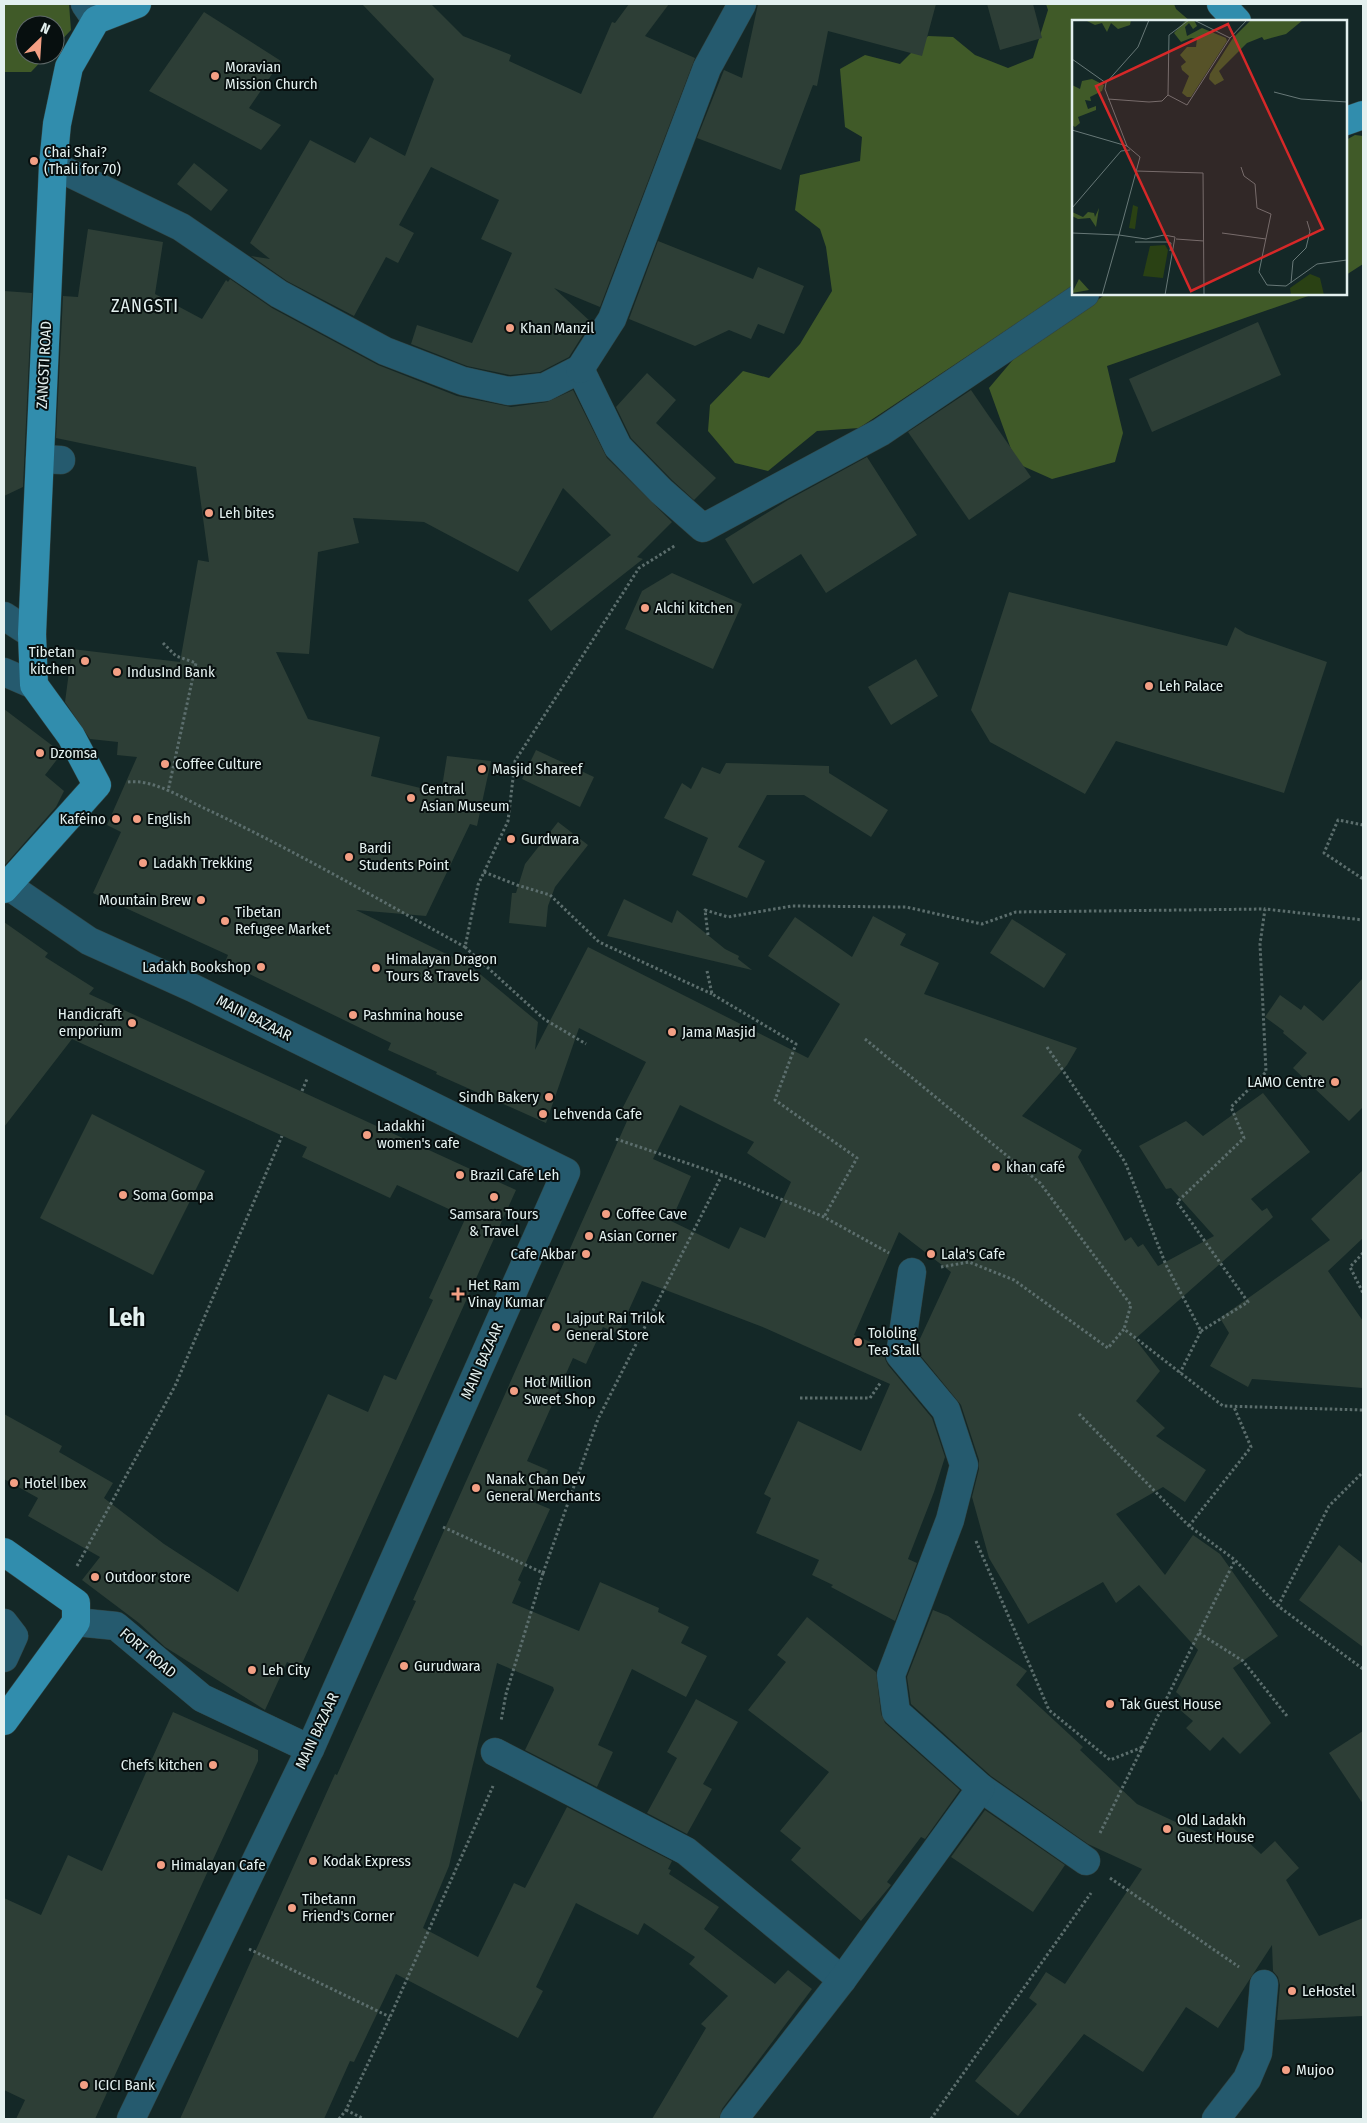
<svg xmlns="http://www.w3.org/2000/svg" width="1367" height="2123" font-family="'Fira Sans Condensed',sans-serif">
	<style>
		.forest { fill: #405a28 }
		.building { fill: #2d3e36; fill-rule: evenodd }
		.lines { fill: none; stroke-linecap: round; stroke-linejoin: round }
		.minor-casing { stroke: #314443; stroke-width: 29 }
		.major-casing { stroke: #314443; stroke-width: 29 }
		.path { stroke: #5c6e6d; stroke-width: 3; stroke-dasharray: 2.5 2.5; stroke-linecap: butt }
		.minor { stroke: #255a6e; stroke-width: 28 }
		.major { stroke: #318dad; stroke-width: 28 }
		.poi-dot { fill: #f39f84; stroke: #070f0f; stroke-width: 2 }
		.labels { text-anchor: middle; stroke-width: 4; stroke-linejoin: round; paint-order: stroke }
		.poi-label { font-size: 15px; fill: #e3f0ef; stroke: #070f0f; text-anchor: start }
		.street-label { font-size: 15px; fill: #e3f0ef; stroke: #070f0f }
		.quarter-label { font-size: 18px; letter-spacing: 1px; fill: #e3f0ef; stroke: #070f0f }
		.town-label { font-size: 25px; font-weight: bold; fill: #e3f0ef; stroke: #070f0f }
		.inset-road { fill: none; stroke: #677877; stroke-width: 1 }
		.view { fill: #d62828; fill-opacity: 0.15; stroke: #d62828; stroke-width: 2.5 }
		.inset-edge { fill: none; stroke: #e3f0ef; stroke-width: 2.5 }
	</style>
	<rect width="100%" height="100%" fill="#142827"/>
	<g class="forest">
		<polygon points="4,4 69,4 71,30 55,47 55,25 25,25 25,55 47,55 31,72 4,72"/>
		<polygon points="1046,4 1174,4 1176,9 1190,21 1073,21 1073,286 859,428 817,431 768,471 735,463 708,431 710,405 743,371 769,378 800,344 832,291 826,247 820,229 795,210 800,175 860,161 862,137 845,127 840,69 865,55 900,64 928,36 953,37 975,55 1008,68 1033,58 1048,10"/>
		<polygon points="1355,135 1363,136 1363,264 1346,275 1346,140"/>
		<polygon points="1106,294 1314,294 1107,366 1123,433 1115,462 1052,479 1016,463 989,388 1017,355"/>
	</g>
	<g class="building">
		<polygon points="362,4 431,4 463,36 511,55 509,61 581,94 612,22 615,23 629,4 669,4 645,36 695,58 600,307 554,288 591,322 569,357 540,372 510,375 467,366 411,344 417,325 472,343 512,253 481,239 499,200 431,167 399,225 414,233 398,263 386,257 354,316 287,281 251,256 270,259 250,243 310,140 355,163 370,137 405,156 434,79"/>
		<polygon points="758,4 936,4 922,56 828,31 817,86 813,85 781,170 697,138 724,70 742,78"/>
		<polygon points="987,4 1033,4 1042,38 1000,50"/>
		<polygon points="204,12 281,61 249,108 281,125 261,150 149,91"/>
		<polygon points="194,163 228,190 211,211 177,184"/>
		<path d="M88,229L163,242L155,294L202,319L226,280L228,282L230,279L272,308L378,365L457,396L511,407L547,402L573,390L607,458L672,522L637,557L643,559L551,631L528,600L611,535L563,488L518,572L424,522L353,518L359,543L318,552L309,654L276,652L308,719L380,737L371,776L441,793L447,756L491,761L477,826L470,824L426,916L356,910L469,965L538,1022L535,1050L588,947L808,1058L840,1004L768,956L795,917L852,957L873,916L906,934L900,945L939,963L924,994L1077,1048L1067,1065L1022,1116L1082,1150L1078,1157L1125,1241L1131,1237L1138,1247L1143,1244L1158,1266L1214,1236L1171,1188L1166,1189L1139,1146L1186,1121L1203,1136L1263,1093L1310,1152L1251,1199L1262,1211L1267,1208L1273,1217L1135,1339L1160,1371L1136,1401L1165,1428L1156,1436L1206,1470L1185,1502L1163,1487L1116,1514L1165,1575L1193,1535L1220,1554L1278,1636L1233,1668L1271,1723L1240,1754L1223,1737L1210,1751L1186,1728L1193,1721L1179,1709L1186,1701L1176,1692L1198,1650L1139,1585L1116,1603L1103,1582L1028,1624L989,1558L972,1497L979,1469V1460L961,1405L916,1350L918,1343L951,1272L899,1232L854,1335L885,1348V1359L888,1365L932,1418L945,1457L934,1492L908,1559L917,1563L895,1621L831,1587L833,1585L812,1575L819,1560L756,1533L771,1498L764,1494L798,1421L861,1451L890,1384L765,1328L642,1281L618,1334L603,1327L586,1364L573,1358L527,1461L548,1470L533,1502L550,1509L518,1580L521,1582L512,1603L579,1631L600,1582L659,1608L658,1612L689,1627L681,1643L707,1656L686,1697L632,1669L598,1745L613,1752L597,1787L525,1750L554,1690L553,1687L497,1663L449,1866L423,1928L478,1957L514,1883L525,1888L567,1807L672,1861L668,1869L671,1870L669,1874L719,1907L704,1929L775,1984L788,1970L812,1989L722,2109L719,2119H652L706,2028L701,2024L728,1996L689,1964L695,1957L644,1923L638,1935L576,1903L536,1987L543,1991L518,2038L396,1974L354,2062L350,2061L324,2119H180L335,1774L337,1775L364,1715L416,1601L413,1600L627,1121L618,1117L646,1062L579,1028L546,1123L436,1074L437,1072L388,1050L391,1043L225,962L228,955L93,893L121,832L107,825L137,757L117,755L118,742L90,739L65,702L72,649L180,662L198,560L209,562L196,467L56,438L63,296L78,297ZM680,1105L754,1142L747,1153L791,1182L765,1238L740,1227L729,1249L671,1221L691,1176L653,1159Z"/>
		<polygon points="658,241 753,279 758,267 804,286 784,334 758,324 751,339 729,330 695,346 629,319"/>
		<polygon points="4,291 32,293 23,487 4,496"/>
		<polygon points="1258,322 1281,375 1152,432 1129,379"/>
		<polygon points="647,373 676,400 656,423 716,478 694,500 672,480 631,438 616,407"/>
		<polygon points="971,390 1031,477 969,520 908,432"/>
		<polygon points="867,457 917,535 826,593 801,554 753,584 725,539 788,500"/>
		<polygon points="672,573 742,604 713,669 625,629 642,591"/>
		<polygon points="1009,592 1227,646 1235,627 1246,634 1327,662 1284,793 1116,741 1085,794 990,742 971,710"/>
		<polygon points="916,659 938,696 891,725 868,687"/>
		<polygon points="4,709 62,753 45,775 64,791 56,807 4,866"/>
		<polygon points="536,750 594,777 580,807 522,779"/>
		<polygon points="726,763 829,766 829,773 888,810 871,837 804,795 767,795 738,847 765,861 747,898 692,875 708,838 664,818 682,783 691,789 702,767 720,774"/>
		<polygon points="558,822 588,845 555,887 548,906 546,927 509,923 512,893 516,893 525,864"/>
		<polygon points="624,899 672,923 677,910 725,949 739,956 738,959 752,970 607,936"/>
		<polygon points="1012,919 1066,954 1044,988 990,953"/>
		<polygon points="4,922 48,953 45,957 94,988 89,994 516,1190 300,1668 287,1662 265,1710 165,1647 139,1623 82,1580 100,1557 28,1516 38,1498 4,1479 4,1414 62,1446 59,1452 113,1483 104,1498 164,1544 238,1592 328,1394 368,1412 384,1375 396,1380 433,1300 429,1298 466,1217 397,1185 390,1198 302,1157 307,1147 72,1039 4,1127"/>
		<polygon points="1363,978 1363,1107 1349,1121 1293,1068 1307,1053 1283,1033 1284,1031 1265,1017 1280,995 1301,1010 1304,1005 1323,1021"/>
		<polygon points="92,1114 205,1171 153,1275 40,1218"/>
		<polygon points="1363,1170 1363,1238 1328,1271 1363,1321 1363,1388 1252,1379 1248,1387 1210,1366 1229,1333 1220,1318 1330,1240 1311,1219"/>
		<polygon points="1339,1545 1363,1564 1363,1647 1299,1600"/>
		<polygon points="933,1610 948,1616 1027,1671 1016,1685 1083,1747 1080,1750 1137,1804 1210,1838 1226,1821 1261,1854 1275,1841 1299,1868 1286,1880 1319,1936 1363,1918 1363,2016 1277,2020 1280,1985 1278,1977 1273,1971 1272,1945 1218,2028 1186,2007 1143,2072 1084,2034 1018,2116 975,2081 1037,2004 1029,1998 1046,1972 1065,1984 1142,1869 1088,1844 991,1776 911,1704 907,1677"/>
		<polygon points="807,1617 876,1672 881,1714 885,1723 960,1790 925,1839 921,1837 887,1882 891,1885 861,1921 791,1860 801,1848 780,1831 829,1772 748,1710 786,1662 777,1655"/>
		<polygon points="696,1699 738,1722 703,1784 712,1789 687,1834 647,1813 677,1758 667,1752"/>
		<polygon points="173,1712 258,1750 258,1761 95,2119 16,2119 25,2100 4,2090 4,1898 41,1915 68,1855 102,1871"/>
		<polygon points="1363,1731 1363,1804 1329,1753"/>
		<polygon points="985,1810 1065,1865 1033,1912 951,1857"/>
	</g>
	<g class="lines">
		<g class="minor-casing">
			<g id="minor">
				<polyline points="85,4 96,20"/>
				<polyline points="53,165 181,227 279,294 385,351 463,381 509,391 545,387 580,369 618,447 661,491 703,528 881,432 1085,294"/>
				<polyline points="580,369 612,319 707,68 742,4"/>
				<polyline points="40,459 61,460"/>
				<polyline points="4,616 32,634"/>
				<polyline points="4,672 34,685"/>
				<polyline points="7,885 89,941 193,988 566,1172 310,1749 131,2119"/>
				<polyline points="76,1622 116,1626 202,1698 310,1749"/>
				<polyline points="4,1623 14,1636 4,1658"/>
				<polyline points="495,1752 686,1851 842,1980"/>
				<polyline points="981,1788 1086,1861"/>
				<polyline points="734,2119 842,1980 981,1788 896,1712 891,1675 950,1520 964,1465 946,1410 900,1355 912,1272"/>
				<polyline points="1216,2119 1247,2079 1258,2053 1264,1984"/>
			</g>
		</g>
		<g class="major-casing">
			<g id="major">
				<polyline points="1221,4 1237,21"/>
				<polyline points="1346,121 1363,115"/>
				<polyline points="4,889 97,785 71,736 34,685 32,634 53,165 57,124 69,67 96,20 137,4"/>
				<polyline points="4,1552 76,1603 76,1622 4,1721"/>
			</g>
		</g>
		<g class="path">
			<polyline points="163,643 176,656 196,663 168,791"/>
			<path d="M128,782C154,779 182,798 206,809C294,850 379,900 465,947L478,885L508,821L515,761L639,568L676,545"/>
			<polyline points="1363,825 1338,820 1324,853 1363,879"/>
			<polyline points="484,872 517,885 550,895 599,942 712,994"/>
			<polyline points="708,935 705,910 728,917 792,906 906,907 982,924 1016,912 1265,909"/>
			<polyline points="465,947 544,1019 586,1044"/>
			<polyline points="707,971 712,994 796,1044 775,1100 857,1158 824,1217"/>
			<polyline points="865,1039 1040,1183 1131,1305 1124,1329"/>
			<polyline points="1047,1047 1125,1162 1166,1265 1201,1331 1180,1373"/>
			<polyline points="302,1091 307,1079"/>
			<polyline points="616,1139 722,1175 824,1217 889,1253"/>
			<polyline points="1363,1253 1350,1267 1363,1293"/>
			<polyline points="941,1267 969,1262 1014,1280 1108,1348 1124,1329 1223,1406 1363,1410"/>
			<polyline points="1201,1331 1248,1302 1177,1202 1244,1138 1231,1107 1266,1072 1260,944 1265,909 1363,920"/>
			<polyline points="800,1398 870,1398 881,1382"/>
			<polyline points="1079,1414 1189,1526 1235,1560 1278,1606 1363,1669"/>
			<polyline points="1189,1526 1251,1447 1234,1407"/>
			<polyline points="443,1527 543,1573 506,1694 501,1721"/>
			<polyline points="976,1541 1049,1710 1110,1760 1143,1747"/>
			<polyline points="77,1566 175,1386 282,1136"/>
			<polyline points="543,1573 598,1419 722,1175"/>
			<polyline points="1278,1606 1329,1506 1363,1472"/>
			<polyline points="1199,1633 1243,1661 1287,1716"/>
			<polyline points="1100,1833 1235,1560"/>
			<polyline points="1110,1878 1239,1967"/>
			<polyline points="249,1949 390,2017"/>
			<polyline points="346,2110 364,2119"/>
			<polyline points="339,2119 346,2110 390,2017 493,1786"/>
			<polyline points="931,2119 1091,1893"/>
		</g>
		<use href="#minor" class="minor"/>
		<use href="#major" class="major"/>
	</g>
	<g class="poi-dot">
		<circle cx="215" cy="76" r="5"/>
		<circle cx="34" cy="161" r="5"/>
		<circle cx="510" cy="328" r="5"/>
		<circle cx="209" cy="513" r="5"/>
		<circle cx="645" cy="608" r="5"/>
		<circle cx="85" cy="661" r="5"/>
		<circle cx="117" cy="672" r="5"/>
		<circle cx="1149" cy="686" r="5"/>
		<circle cx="40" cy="753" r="5"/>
		<circle cx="165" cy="764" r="5"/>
		<circle cx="482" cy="769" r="5"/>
		<circle cx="411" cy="798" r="5"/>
		<circle cx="116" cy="819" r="5"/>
		<circle cx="137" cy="819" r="5"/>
		<circle cx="511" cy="839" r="5"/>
		<circle cx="349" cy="857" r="5"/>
		<circle cx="143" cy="863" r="5"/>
		<circle cx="201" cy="900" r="5"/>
		<circle cx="225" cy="921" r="5"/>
		<circle cx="261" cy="967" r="5"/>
		<circle cx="376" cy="968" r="5"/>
		<circle cx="353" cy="1015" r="5"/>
		<circle cx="132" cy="1023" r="5"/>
		<circle cx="672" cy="1032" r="5"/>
		<circle cx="1335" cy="1082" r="5"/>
		<circle cx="549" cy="1097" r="5"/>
		<circle cx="543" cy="1114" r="5"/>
		<circle cx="367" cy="1135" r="5"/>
		<circle cx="996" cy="1167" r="5"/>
		<circle cx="460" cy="1175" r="5"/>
		<circle cx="123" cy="1195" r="5"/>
		<circle cx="494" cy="1197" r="5"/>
		<circle cx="606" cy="1214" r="5"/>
		<circle cx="589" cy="1236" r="5"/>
		<circle cx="586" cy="1254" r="5"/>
		<circle cx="931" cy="1254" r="5"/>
		<path d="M455.5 1286.5h5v5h5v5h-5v5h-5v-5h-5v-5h5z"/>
		<circle cx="556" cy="1327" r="5"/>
		<circle cx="858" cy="1342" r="5"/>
		<circle cx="514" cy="1391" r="5"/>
		<circle cx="14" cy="1483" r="5"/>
		<circle cx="476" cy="1488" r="5"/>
		<circle cx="95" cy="1577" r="5"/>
		<circle cx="404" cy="1666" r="5"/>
		<circle cx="252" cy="1670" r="5"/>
		<circle cx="1110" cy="1704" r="5"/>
		<circle cx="213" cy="1765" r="5"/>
		<circle cx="1167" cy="1829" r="5"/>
		<circle cx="313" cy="1861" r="5"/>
		<circle cx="161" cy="1865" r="5"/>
		<circle cx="292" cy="1908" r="5"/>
		<circle cx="1292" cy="1991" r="5"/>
		<circle cx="1286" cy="2070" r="5"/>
		<circle cx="84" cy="2085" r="5"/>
	</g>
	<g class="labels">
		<g class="poi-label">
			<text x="225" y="72">Moravian<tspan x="225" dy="17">Mission Church</tspan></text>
			<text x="44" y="157">Chai Shai?<tspan x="44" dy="17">(Thali for 70)</tspan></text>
			<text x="520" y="333">Khan Manzil</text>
			<text x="219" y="518">Leh bites</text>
			<text x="655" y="613">Alchi kitchen</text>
			<text x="75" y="657" text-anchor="end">Tibetan<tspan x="75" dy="17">kitchen</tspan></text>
			<text x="127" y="677">IndusInd Bank</text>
			<text x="1159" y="691">Leh Palace</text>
			<text x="50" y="758">Dzomsa</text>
			<text x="175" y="769">Coffee Culture</text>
			<text x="492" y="774">Masjid Shareef</text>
			<text x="421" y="794">Central<tspan x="421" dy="17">Asian Museum</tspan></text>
			<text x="106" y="824" text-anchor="end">Kaféino</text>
			<text x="147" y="824">English</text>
			<text x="521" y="844">Gurdwara</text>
			<text x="359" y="853">Bardi<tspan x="359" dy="17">Students Point</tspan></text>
			<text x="153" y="868">Ladakh Trekking</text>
			<text x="191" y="905" text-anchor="end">Mountain Brew</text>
			<text x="235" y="917">Tibetan<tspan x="235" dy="17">Refugee Market</tspan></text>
			<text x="386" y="964">Himalayan Dragon<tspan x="386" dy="17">Tours &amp; Travels</tspan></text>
			<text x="251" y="972" text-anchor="end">Ladakh Bookshop</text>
			<text x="122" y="1019" text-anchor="end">Handicraft<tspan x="122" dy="17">emporium</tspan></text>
			<text x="363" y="1020">Pashmina house</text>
			<text x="682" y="1037">Jama Masjid</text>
			<text x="1325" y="1087" text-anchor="end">LAMO Centre</text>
			<text x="539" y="1102" text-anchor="end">Sindh Bakery</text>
			<text x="553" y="1119">Lehvenda Cafe</text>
			<text x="377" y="1131">Ladakhi<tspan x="377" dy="17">women's cafe</tspan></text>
			<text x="1006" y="1172">khan café</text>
			<text x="470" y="1180">Brazil Café Leh</text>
			<text x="133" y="1200">Soma Gompa</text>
			<text x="494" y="1219" text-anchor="middle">Samsara Tours<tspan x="494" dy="17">&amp; Travel</tspan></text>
			<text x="616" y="1219">Coffee Cave</text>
			<text x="599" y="1241">Asian Corner</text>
			<text x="576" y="1259" text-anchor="end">Cafe Akbar</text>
			<text x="941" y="1259">Lala's Cafe</text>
			<text x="468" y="1290">Het Ram<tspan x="468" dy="17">Vinay Kumar</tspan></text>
			<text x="566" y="1323">Lajput Rai Trilok<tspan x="566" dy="17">General Store</tspan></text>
			<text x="868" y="1338">Tololing<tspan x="868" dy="17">Tea Stall</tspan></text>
			<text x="524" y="1387">Hot Million<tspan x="524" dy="17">Sweet Shop</tspan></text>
			<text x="486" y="1484">Nanak Chan Dev<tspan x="486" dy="17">General Merchants</tspan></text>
			<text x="24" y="1488">Hotel Ibex</text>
			<text x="105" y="1582">Outdoor store</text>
			<text x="414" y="1671">Gurudwara</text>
			<text x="262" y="1675">Leh City</text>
			<text x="1120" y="1709">Tak Guest House</text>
			<text x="203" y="1770" text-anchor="end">Chefs kitchen</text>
			<text x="1177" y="1825">Old Ladakh<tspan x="1177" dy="17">Guest House</tspan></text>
			<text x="323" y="1866">Kodak Express</text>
			<text x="171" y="1870">Himalayan Cafe</text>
			<text x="302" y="1904">Tibetann<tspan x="302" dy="17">Friend's Corner</tspan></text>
			<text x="1302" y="1996">LeHostel</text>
			<text x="1296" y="2075">Mujoo</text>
			<text x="94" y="2090">ICICI Bank</text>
		</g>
		<g class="street-label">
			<text transform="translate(44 365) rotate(-87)" y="5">ZANGSTI ROAD</text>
			<text transform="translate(254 1018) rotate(27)" y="5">MAIN BAZAAR</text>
			<text transform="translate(482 1361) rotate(-66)" y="5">MAIN BAZAAR</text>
			<text transform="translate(148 1653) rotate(40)" y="5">FORT ROAD</text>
			<text transform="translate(317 1731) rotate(-65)" y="5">MAIN BAZAAR</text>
		</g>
		<g class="quarter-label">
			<text x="145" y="312">ZANGSTI</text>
		</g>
		<g class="town-label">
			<text x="127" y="1326">Leh</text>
		</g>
	</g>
	<g transform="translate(1072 20)">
		<rect width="275" height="275" fill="#142827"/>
		<path d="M61,185L66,187L63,209L57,208ZM93,225L96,230L91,258L71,256L78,226ZM238,254L248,258L252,275H219L218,268Z" fill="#2a4114"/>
		<path d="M13,0H59L58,5L46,9L39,3L35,12L30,3L23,5ZM114,0H122L125,6L121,9L117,3L113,7L115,16L130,8L154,18L155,21L119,77H115L110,73L117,56L110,50L109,46L114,42L108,35L115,27H124L125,19L119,18L109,22L102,13ZM179,0H231L214,14L192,20L190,17L175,23L147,51L152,60L143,65L137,59L138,54L161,18ZM20,59L32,65L30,71L18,77L19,81L13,80L16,89L24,86V90L6,97L8,103L3,107L0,105V65L8,69L10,61ZM27,188L24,207L18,198L6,199L0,196V192L11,197L16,192L22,193L23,197ZM7,259L17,270L0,273Z" fill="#405a28"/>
		<path class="inset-road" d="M77,0L66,27L34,63L33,69L55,126L68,137L47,215L74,219L92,215L103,217L93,275M122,0L158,18L175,0M0,39L34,63M202,72L229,79L275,82M96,75L97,15L117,0M36,79L77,82L90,81L96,75L115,85L158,18M0,110L55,126M169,147L172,156L183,164L185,188L199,194L187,252L195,265L214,266L245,244L275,240M64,151L131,153L132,275M0,188L49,131L58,130M0,213L47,215L30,275M150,213L194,219M104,219L132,221M63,222H96L99,223L98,231M219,263L221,241L234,228L238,211L235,201"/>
		<path class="view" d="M156,4L251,209L119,271L24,66Z"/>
		<rect width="275" height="275" class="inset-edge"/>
	</g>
	<rect width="1367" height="2123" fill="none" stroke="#e3f0ef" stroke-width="10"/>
	<g transform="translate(40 40) rotate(25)"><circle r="24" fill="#070f0f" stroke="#5f6969"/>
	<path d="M0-4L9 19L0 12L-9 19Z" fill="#f39f84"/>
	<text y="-8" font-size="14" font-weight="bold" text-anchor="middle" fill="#e3f0ef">N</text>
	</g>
</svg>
